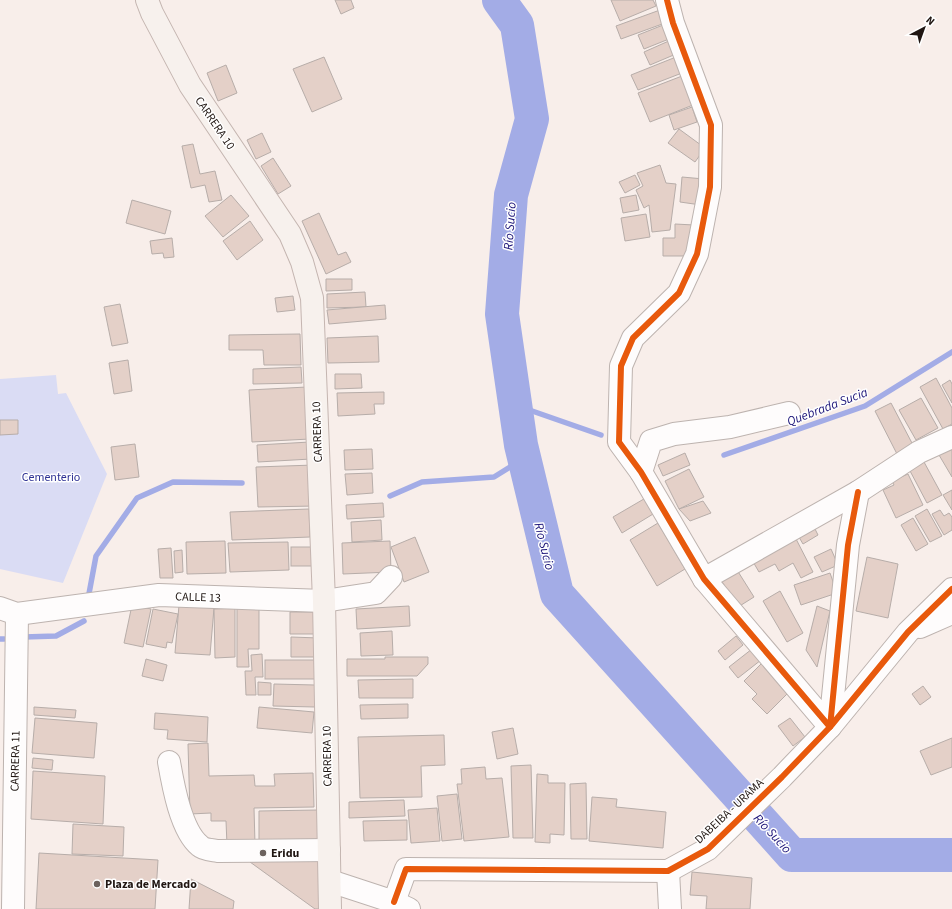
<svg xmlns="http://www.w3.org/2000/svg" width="952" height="909" font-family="'Source Sans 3',sans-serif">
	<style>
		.green { fill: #dadcf4 }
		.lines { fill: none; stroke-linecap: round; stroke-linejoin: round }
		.stream { stroke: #a3ace6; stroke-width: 5.5 }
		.river { stroke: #a3ace6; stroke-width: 34 }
		.building { fill: #e4d0c8; stroke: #b7ada9 }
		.minor-casing { stroke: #bdb3af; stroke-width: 24 }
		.major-casing { stroke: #c4b5b0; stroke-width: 24 }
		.minor { stroke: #fefcfc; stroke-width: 22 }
		.major { stroke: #f7f1ed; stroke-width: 22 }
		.cycleway-casing { stroke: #fff; stroke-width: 8 }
		.cycleway { stroke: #e8590c; stroke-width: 6 }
		.poi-dot { fill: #6c625e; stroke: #fff; stroke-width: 1.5 }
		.labels { text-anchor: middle; stroke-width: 3; stroke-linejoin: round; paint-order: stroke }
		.street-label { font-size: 12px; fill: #201612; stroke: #fff }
		.park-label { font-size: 12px; fill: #2e3294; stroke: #fff }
		.poi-label { font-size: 12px; font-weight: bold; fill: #201612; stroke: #fff; text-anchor: start }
		.water-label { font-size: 13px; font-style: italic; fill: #1d1579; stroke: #fff }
	</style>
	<rect width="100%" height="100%" fill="#f8eeea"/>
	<polygon class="green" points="56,375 58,394 66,393 107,474 63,583 0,569 0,379"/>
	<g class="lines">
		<g class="stream">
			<polyline points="499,0 500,0"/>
			<polyline points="515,405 601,435"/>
			<polyline points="724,455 865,406 952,352"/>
			<polyline points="390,496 422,482 494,477 510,467 523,452"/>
			<polyline points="88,599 96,556 137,498 173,482 242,483"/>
			<polyline points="24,637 56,636 84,621"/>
			<polyline points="0,639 4,639"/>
		</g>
		<polyline class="river" points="499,0 517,25 532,119 511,195 502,314 521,445 557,594 792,855 952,855"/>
	</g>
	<g class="building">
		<polygon points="335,0 351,0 354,8 341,14"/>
		<polygon points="611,0 653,0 656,6 620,21"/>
		<polygon points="660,10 665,23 621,39 616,26"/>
		<polygon points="663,25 669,39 644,49 638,35"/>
		<polygon points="671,40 676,54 650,65 644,52"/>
		<polygon points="324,57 342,99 312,112 293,69"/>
		<polygon points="676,57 682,73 638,90 631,75"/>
		<polygon points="226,65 237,93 218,101 207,73"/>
		<polygon points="682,76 693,105 650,122 638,93"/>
		<polygon points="692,107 697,122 674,130 669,115"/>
		<polygon points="679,129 705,148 695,162 668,143"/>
		<polygon points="262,133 271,152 256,159 247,140"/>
		<polygon points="193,144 200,174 215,171 222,200 209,202 205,185 191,188 182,146"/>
		<polygon points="273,158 291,186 278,194 261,166"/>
		<polygon points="660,165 666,183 676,184 670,230 652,232 649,205 644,208 636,190 643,186 637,173"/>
		<polygon points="635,175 640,185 625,193 619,182"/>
		<polygon points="682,177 704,179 701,205 680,202"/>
		<polygon points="231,195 249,216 223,237 205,216"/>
		<polygon points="636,195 639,210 623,213 620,198"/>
		<polygon points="132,200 171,211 165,234 126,223"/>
		<polygon points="319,213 338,255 346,252 351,262 326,274 302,221"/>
		<polygon points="646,214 650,237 625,241 621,218"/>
		<polygon points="250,221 263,240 237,260 223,241"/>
		<polygon points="675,224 694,225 694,256 663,256 663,238 675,238"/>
		<polygon points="172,238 174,257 164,258 163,253 152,254 150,241"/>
		<polygon points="326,279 352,279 352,290 326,291"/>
		<polygon points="365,292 366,307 327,308 327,294"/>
		<polygon points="293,296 295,310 277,312 275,298"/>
		<polygon points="120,304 128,343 112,346 104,307"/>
		<polygon points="385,305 386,319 329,324 327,310"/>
		<polygon points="300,334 301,365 264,365 263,350 229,350 229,335"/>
		<polygon points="378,336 379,362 328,363 327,338"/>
		<polygon points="128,360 132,391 114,394 109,363"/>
		<polygon points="301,367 302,383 253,384 253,369"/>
		<polygon points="335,374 361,374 362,388 335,389"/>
		<polygon points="936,378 952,408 952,424 943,429 920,387"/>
		<polygon points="950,380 952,384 952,403 942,385"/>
		<polygon points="307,387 310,439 252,442 249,390"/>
		<polygon points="384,392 384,404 374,404 375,414 338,416 337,393"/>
		<polygon points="921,398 938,428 916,440 899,410"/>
		<polygon points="891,403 913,445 897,454 875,411"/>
		<polygon points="0,420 18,420 18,434 0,435"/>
		<polygon points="310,442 311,459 258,462 257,445"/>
		<polygon points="135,444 139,477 115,480 111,447"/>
		<polygon points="952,447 952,477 939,455"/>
		<polygon points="372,449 373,469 345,470 344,450"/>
		<polygon points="685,453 690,465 663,476 658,465"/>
		<polygon points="924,462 942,495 927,503 909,469"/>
		<polygon points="314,465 316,506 258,507 256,467"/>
		<polygon points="689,469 704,497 679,509 665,481"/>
		<polygon points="372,473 373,493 347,495 345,474"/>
		<polygon points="908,474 923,505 896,518 883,490 894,485 892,481"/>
		<polygon points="952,490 952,510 943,495"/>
		<polygon points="649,496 658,511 622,533 613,517"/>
		<polygon points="703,501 711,513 690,521 679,509"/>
		<polygon points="383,503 384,517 347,519 346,505"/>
		<polygon points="309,509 310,537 232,540 230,512"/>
		<polygon points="927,509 942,536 930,542 915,516"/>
		<polygon points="940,510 944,516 949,513 952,517 952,530 944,535 932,514"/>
		<polygon points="913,518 928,544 916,551 901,525"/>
		<polygon points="381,520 382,540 352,542 351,522"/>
		<polygon points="658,523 685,569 657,586 630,540"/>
		<polygon points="812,523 818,535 803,544 796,532"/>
		<polygon points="415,537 429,572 404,582 391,547"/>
		<polygon points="795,537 813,572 801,578 793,563 779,571 775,564 759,572 752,560"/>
		<polygon points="225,541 226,573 187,574 186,542"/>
		<polygon points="390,541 391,572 343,574 342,543"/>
		<polygon points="288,542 289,570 230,572 228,543"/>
		<rect x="291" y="547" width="21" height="19"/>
		<polygon points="171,548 173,578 160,578 158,549"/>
		<polygon points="831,549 838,565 822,572 814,557"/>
		<polygon points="182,550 183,572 175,573 174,551"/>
		<polygon points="867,557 898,564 888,618 856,611"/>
		<polygon points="737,570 754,597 738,607 721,580"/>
		<polygon points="830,573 837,593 801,605 794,585"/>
		<polygon points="780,591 803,633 787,642 763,601"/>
		<polygon points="132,605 151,609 143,647 124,643"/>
		<polygon points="179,605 214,608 210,655 175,653"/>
		<polygon points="409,606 410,626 357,629 356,609"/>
		<polygon points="817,606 830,611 817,667 806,650"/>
		<polygon points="237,607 259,608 259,649 248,649 249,667 237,667"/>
		<polygon points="235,608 235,657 215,658 214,609"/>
		<polygon points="153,609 178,614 172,643 167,642 166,648 146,644"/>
		<polygon points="290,612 316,612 317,634 290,634"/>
		<polygon points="392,631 393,655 361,656 360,633"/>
		<polygon points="736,636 743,645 725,660 718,651"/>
		<polygon points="291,637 319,638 320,657 291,657"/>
		<polygon points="752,649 761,660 738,678 729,667"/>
		<polygon points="262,654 263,677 255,677 256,695 246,695 245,671 252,671 251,655"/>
		<polygon points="385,657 428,657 428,664 417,676 347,676 347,659 385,659"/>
		<polygon points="146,659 167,665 163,681 142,676"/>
		<polygon points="766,659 791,690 767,714 752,699 757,694 744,681"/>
		<rect x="265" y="660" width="51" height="19"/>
		<polygon points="413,679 413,698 359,698 358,680"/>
		<polygon points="258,682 271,683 271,695 258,695"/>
		<polygon points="274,684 315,685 315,707 273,706"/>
		<polygon points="923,686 931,697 920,705 912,694"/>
		<polygon points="408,704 408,718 361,719 360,705"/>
		<polygon points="34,707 76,710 75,718 34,715"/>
		<polygon points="259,707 314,712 312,733 257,728"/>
		<polygon points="155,713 208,717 207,742 167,739 168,730 154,729"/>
		<polygon points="35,718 97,723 94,758 32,753"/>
		<polygon points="790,718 805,737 793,746 778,726"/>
		<polygon points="513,728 518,754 497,759 492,732"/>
		<polygon points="444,735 445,765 421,766 422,797 360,798 358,737"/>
		<polygon points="952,738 952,767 931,775 920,751"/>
		<polygon points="208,743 209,776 254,775 255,786 275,786 274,774 313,773 314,807 254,808 255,844 227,845 226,821 211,821 211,813 190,814 188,744"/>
		<polygon points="33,758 53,760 52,770 32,768"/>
		<polygon points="531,765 533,838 513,838 511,766"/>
		<polygon points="485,767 486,779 502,778 509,837 464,841 457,784 462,784 461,769"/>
		<polygon points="33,771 105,776 103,824 31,819"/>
		<polygon points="537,774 548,775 548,783 565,783 564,835 550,834 550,843 535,842"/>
		<polygon points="586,783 587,839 571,839 570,784"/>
		<polygon points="457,794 462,839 442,841 437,796"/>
		<polygon points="592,797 617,799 616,807 666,812 663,848 589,841"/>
		<polygon points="404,800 405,816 349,818 349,802"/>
		<polygon points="437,808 440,841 411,843 408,810"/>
		<polygon points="318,810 319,845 259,846 259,811"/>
		<polygon points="407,820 407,840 364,841 363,821"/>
		<polygon points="73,824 124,827 123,856 72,854"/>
		<polygon points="39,853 158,860 155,909 36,909"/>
		<polygon points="322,859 325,909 315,909 250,862"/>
		<polygon points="692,872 752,878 750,909 706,909 707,896 690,895"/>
		<polygon points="191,879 234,901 233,909 189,909"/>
	</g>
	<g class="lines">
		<g class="minor-casing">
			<g id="minor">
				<polyline points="667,0 673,23 711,125 710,187 697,254 679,293 633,338 621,366 619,442 641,472 704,579 830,727 848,545 858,492"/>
				<polyline points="641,472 651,441 674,434 730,427 789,413"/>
				<polyline points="704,579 858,492 919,452 952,437"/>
				<polyline points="0,608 17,614 159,595 324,601 376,593 391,577"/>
				<polyline points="920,627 952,613"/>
				<path d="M169,762C173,785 181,831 200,846C204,850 213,850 218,851L329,850"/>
				<polyline points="668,871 670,909"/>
				<polyline points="330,881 394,902 409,909"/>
				<polyline points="394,902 406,869 668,871 708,849 782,777 830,727 908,632 952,589"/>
				<polyline points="13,909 17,614"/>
			</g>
		</g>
		<g class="major-casing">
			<polyline id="major" points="147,0 152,13 190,85 290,234 302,262 312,298 324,601 330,909"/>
		</g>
		<use href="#minor" class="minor"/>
		<use href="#major" class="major"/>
		<g class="cycleway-casing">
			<g id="cycleway">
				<polyline points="667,0 673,23 711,125 710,187 697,254 679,293 633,338 621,366 619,442 641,472 704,579 830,727 848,545 858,492"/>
				<polyline points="394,902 406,869 668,871 708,849 782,777 830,727 908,632 952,589"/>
			</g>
		</g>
		<use href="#cycleway" class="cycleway"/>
	</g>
	<g class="poi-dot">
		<circle cx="263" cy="853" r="4"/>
		<circle cx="97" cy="884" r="4"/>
	</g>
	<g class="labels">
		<g class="street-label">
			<text transform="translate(215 123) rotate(56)" y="4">CARRERA 10</text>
			<text transform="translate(317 432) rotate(-92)" y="4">CARRERA 10</text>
			<text transform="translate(198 597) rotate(2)" y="4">CALLE 13</text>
			<text transform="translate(327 756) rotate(-91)" y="4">CARRERA 10</text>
			<text transform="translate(15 761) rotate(-89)" y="4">CARRERA 11</text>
			<text transform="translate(729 811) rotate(-43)" y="4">DABEIBA - URAMA</text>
		</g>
		<g class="park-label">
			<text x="51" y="481">Cementerio</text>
		</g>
		<g class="poi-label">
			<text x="271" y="857">Eridu</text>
			<text x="105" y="888">Plaza de Mercado</text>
		</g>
		<g class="water-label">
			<text transform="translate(509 226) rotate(-86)" y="5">Río Sucio</text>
			<text transform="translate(827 406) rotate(-21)" y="5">Quebrada Sucia</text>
			<text transform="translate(545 546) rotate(76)" y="5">Río Sucio</text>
			<text transform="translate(773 833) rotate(47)" y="5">Río Sucio</text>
		</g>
	</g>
	<g transform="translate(924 28) rotate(41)" stroke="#ffffff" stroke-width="3" paint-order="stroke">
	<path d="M0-3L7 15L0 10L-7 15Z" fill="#201612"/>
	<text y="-6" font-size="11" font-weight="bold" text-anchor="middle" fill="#201612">N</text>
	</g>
</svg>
